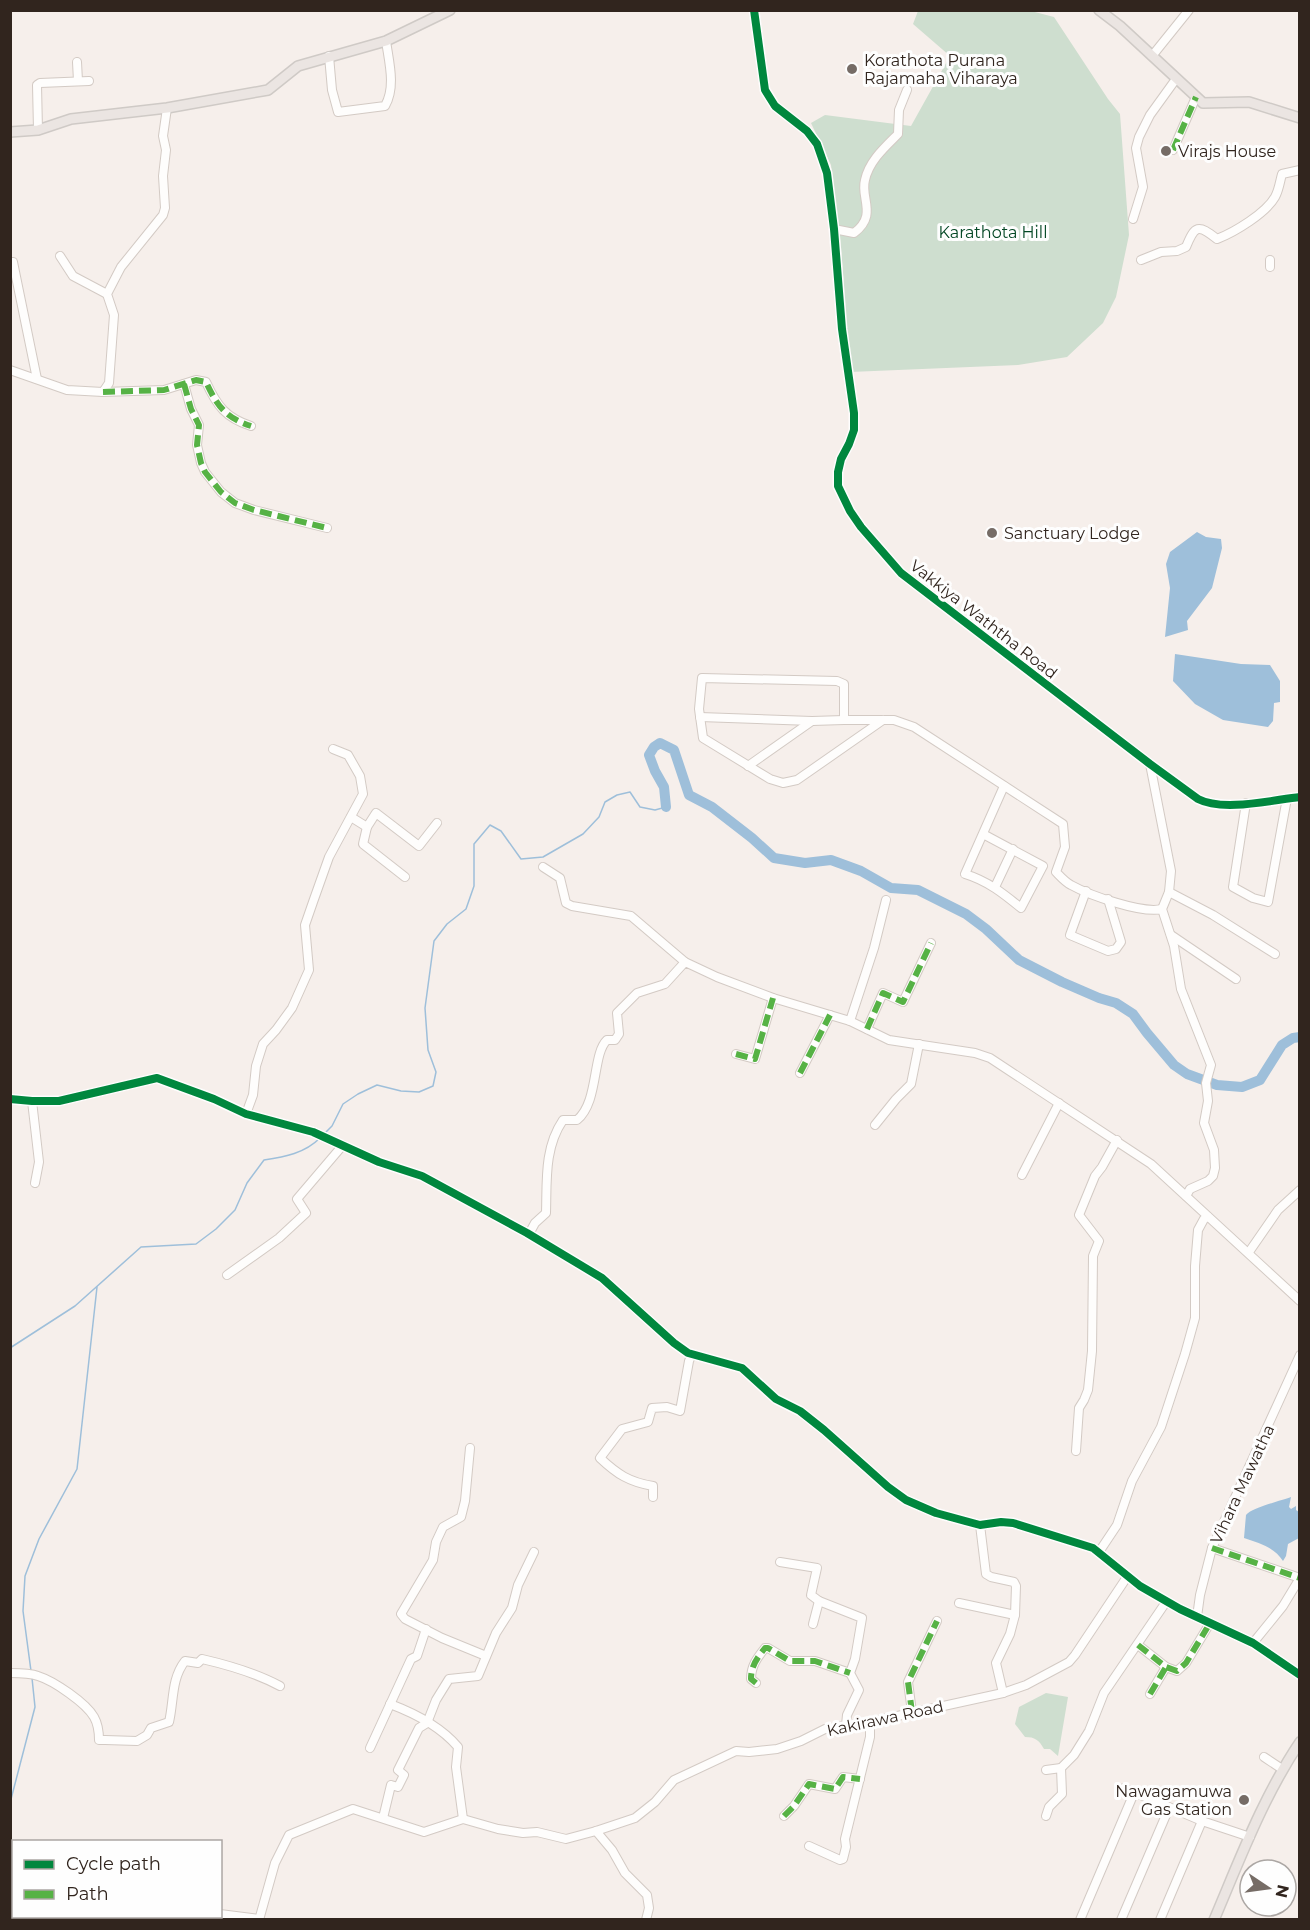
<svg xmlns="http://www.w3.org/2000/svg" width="1310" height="1930" font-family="Montserrat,sans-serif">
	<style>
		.green { fill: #cedecf }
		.water { fill: #9ebfda }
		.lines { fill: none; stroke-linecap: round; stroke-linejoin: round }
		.stream { stroke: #9ebfda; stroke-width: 1.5 }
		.river { stroke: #9ebfda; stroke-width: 10 }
		.minor-casing { stroke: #d3cac4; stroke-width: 10 }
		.major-casing { stroke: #cfcac6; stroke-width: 12 }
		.minor { stroke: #fefdfc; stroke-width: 8 }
		.major { stroke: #ebe5e2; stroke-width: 9 }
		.quiet { stroke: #56b245; stroke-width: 6; stroke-dasharray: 12 6; stroke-linecap: butt }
		.cycleway-casing { stroke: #fefefe; stroke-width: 11 }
		.cycleway { stroke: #00873e; stroke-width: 8 }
		.poi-dot { fill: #766c66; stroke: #fefefe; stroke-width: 2 }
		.labels { text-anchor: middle; stroke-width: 6; stroke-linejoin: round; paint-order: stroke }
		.poi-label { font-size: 16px; fill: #31251e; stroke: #fefefe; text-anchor: start }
		.park-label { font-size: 16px; fill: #034724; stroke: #fefefe }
		.street-label { font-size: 16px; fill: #31251e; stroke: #fefefe }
	</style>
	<rect width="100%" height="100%" fill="#f6efeb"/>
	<g class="green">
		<polygon points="918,11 1031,11 1054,17 1108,99 1120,114 1129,235 1116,297 1103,323 1067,357 1018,365 850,372 841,247 831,165 811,123 825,115 911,126 950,56 913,24"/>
		<path d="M1046,1693L1068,1697L1058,1756L1050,1749H1044C1039,1740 1035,1737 1025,1737L1015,1724L1019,1707Z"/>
	</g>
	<g class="water">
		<polygon points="1197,532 1206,537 1221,539 1222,548 1212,588 1187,621 1188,630 1165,637 1170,588 1166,564 1170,552"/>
		<polygon points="1175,654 1241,664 1270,665 1280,681 1280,702 1274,703 1273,721 1268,727 1223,720 1195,704 1173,681"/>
		<path d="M1291,1497L1289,1507L1291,1509L1296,1506V1510L1299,1512V1538L1288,1544L1286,1556L1283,1561C1274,1547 1259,1543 1244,1538L1246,1515C1251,1508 1280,1501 1291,1497Z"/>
	</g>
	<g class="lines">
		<g class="stream">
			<polyline points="323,1135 332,1126 343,1104 358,1094 377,1085 401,1091 419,1092 433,1086 436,1072 428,1050 425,1008 434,941 447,924 466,909 474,886 474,844 490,825 501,831 521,859 543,857 583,834 599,817 605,802 617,795 630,792 640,807 655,810 666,807"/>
			<path d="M10,1348L75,1306L141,1247L196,1244L216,1229L235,1210L247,1183L264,1160C285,1157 305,1153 320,1138"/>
			<polyline points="31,1671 23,1611 25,1576 39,1539 77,1469 97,1287"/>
			<polyline points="10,1803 35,1707 32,1678"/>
		</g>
		<polyline class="river" points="666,807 664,787 655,771 649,755 654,747 660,743 674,750 689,795 712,807 752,838 774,858 805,863 831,860 861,871 891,888 918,890 966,914 986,929 1019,960 1062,982 1099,998 1116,1003 1133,1014 1147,1033 1174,1065 1187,1074 1217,1085 1242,1087 1260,1080 1282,1045 1293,1038 1300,1037"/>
		<g class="minor-casing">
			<g id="minor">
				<path d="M754,10L765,90L775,106L807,131L817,144L827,173L834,229L842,329L854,413V430L849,444L841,459L838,472V486L850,511L861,527L901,573L1150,764L1198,799C1223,812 1272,800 1300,797"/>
				<path d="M329,56L332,90L338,112L385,106C396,87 389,62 386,41"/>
				<polyline points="1152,56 1189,10"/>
				<polyline points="77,62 78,81"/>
				<polyline points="38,130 37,85 40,83 89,81"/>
				<polyline points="1173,150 1196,97"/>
				<polyline points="1133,219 1143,187 1136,148 1139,137 1150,115 1176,79"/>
				<path d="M834,229L854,233C878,215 860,198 865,180C869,161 885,147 898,134L899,110L907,90"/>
				<polyline points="60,256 73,276 107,294"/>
				<path d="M1141,260L1161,252L1177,251L1186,247C1195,225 1198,224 1217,239C1235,232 1266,213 1275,197C1279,190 1280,181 1282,174L1300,170"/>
				<polyline points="1270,260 1270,267"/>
				<polyline points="13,262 37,379"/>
				<polyline points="10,370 67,390 103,392 109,383 114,315 107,294 121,267 163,215 165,208 163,176 166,150 163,136 167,108"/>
				<polyline points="184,384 191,409 199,425 197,445 201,463 205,472 221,492 235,503 254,510 327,528"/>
				<path d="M103,392L164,390L196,380L206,382C217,406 226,418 251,426"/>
				<polyline points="700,717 812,721"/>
				<path d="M883,720L797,780L783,783L770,779L703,738L699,709L702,678L837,681L844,684V720H894L914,727L1063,824L1065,847L1056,872C1060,876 1065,882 1071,885C1089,895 1142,914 1162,909"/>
				<polyline points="1150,764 1171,871 1169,892 1162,909 1174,946 1181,989 1211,1065 1206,1083 1208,1101 1204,1123 1214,1150 1215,1168 1213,1176 1208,1181 1190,1189 1186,1196"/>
				<polyline points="748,766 812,721 844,720"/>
				<polyline points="1246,803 1233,887 1253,898 1268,902 1287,798"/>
				<polyline points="351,817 367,827 376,813 419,846 437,823"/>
				<polyline points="367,827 363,844 405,877"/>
				<path d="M983,834L1043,866L1021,908C1004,894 988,881 965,874L1004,786"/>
				<polyline points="543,867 560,878 566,903 572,906 631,916 685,962"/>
				<polyline points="995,887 1013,849"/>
				<polyline points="1086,891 1070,935 1108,951 1116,949 1121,942 1108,899"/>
				<polyline points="1169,892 1213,915 1275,954"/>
				<polyline points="1171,935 1236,979"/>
				<polyline points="850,1021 874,948 886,900"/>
				<polyline points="867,1029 883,993 903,1002 931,943"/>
				<polyline points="736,1054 755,1059 773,998"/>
				<polyline points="800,1073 830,1015"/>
				<polyline points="10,1099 32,1101 59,1101 157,1078 214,1099 246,1114 313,1132 379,1162 422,1176 527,1233 602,1278 674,1343 688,1353 742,1368 776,1399 800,1411 824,1430 888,1487 906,1500 936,1513 980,1525 1001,1522 1013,1523 1093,1548 1140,1586 1180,1609 1253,1643 1300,1675"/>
				<polyline points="32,1101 39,1162 35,1183"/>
				<polyline points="246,1114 253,1095 256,1066 263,1044 276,1030 292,1008 309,970 305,925 313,902 329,857 363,794 360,776 348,755 333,749"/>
				<polyline points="875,1125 896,1099 911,1084 919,1044"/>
				<polyline points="1022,1175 1059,1103"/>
				<path d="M529,1234L535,1223L546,1213C547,1181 544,1148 563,1120H577C599,1102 592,1054 607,1040H615L619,1034L617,1013L637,993L665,984L685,962L717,977L773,998L850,1021L889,1040L975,1053L990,1058L1151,1164L1300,1301"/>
				<polyline points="1249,1252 1278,1210 1300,1190"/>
				<polyline points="227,1275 279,1238 306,1213 297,1199 343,1145"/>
				<polyline points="470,1448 465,1501 461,1517 443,1527 436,1542 433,1560 401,1614 405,1619 442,1638 486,1656"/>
				<polyline points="1076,1451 1079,1408 1084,1400 1088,1390 1092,1351 1093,1256 1099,1241 1079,1215 1095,1176 1102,1167 1117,1140"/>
				<path d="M653,1497V1486C629,1482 617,1474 600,1458L622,1429L648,1422L652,1408L667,1407L680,1411L689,1361L692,1354"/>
				<polyline points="980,1525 986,1574 991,1577 1014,1582 1016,1586 1015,1615 1010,1634 996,1663 1003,1693"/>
				<polyline points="1212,1548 1300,1578"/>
				<polyline points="1099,1552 1117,1525 1132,1481 1161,1427 1185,1354 1195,1318 1195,1266 1198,1230 1204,1219 1208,1217"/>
				<polyline points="780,1562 817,1568 811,1595 819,1601"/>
				<polyline points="959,1603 1015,1615"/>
				<polyline points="1197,1617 1200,1595 1212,1548 1300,1355"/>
				<polyline points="813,1624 819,1601 862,1618 855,1659 850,1673 859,1690 847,1715 846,1725"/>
				<polyline points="1253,1643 1283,1606 1300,1578"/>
				<polyline points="1138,1645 1166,1667 1177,1671 1186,1663 1210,1623"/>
				<path d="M10,1673C19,1673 30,1673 38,1676C54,1681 86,1703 94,1717C98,1724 99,1732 99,1740H105L137,1741L147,1735L151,1728L169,1722C174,1701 171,1679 185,1661L198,1663L202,1659C228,1665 256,1673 280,1686"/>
				<path d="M756,1683L751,1679C751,1666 757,1658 765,1648H768L790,1661H815L850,1673"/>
				<polyline points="1150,1694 1166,1667"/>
				<path d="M390,1704C414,1713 441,1727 458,1747L456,1767L463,1819"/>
				<polyline points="912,1712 908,1682 937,1621"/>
				<polyline points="370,1748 411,1659 417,1656 426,1629"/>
				<polyline points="1264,1757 1282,1769"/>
				<polyline points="1046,1770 1061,1768 1074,1755 1089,1731 1104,1693 1166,1602"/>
				<polyline points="1124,1788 1202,1821 1250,1837"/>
				<polyline points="784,1816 794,1806 809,1784 835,1789 843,1777 860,1779"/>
				<polyline points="1046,1816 1049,1807 1062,1794 1061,1768"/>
				<polyline points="383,1818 391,1785 398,1787 404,1775 398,1770 419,1728 427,1723 436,1700 449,1679 478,1676 496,1633 512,1608 518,1585 534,1552"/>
				<polyline points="596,1831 612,1850 625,1873 647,1895 649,1908 646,1920"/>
				<polyline points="809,1846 840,1860 843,1859 846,1847 845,1839 870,1737 870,1722"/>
				<polyline points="220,1914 259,1919"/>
				<polyline points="259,1920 275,1863 289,1835 353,1809 424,1832 463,1819 498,1829 523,1833 537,1832 566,1839 596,1831 635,1818 655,1802 674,1780 736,1751 749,1752 777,1749 801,1741 825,1729 870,1722 1003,1693 1026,1685 1069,1662 1075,1655 1127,1577"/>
				<polyline points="1080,1920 1134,1793"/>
				<polyline points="1121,1920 1169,1808"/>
				<polyline points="1160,1920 1202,1821"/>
			</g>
		</g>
		<g class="major-casing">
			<g id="major">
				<polyline points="1099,10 1120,26 1203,103 1249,102 1300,118"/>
				<polyline points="10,132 38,130 71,119 167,108 268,90 298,66 386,41 450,10"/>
				<path d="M1214,1920C1240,1859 1263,1797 1300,1742"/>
			</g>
		</g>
		<use href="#minor" class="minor"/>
		<use href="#major" class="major"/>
		<g class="quiet">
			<polyline points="1173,150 1196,97"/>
			<polyline points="184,384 191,409 199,425 197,445 201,463 205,472 221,492 235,503 254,510 327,528"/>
			<path d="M103,392L164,390L196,380L206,382C217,406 226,418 251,426"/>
			<polyline points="867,1029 883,993 903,1002 931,943"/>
			<polyline points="736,1054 755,1059 773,998"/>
			<polyline points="800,1073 830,1015"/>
			<polyline points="1212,1548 1300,1578"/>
			<polyline points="1138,1645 1166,1667 1177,1671 1186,1663 1210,1623"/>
			<path d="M756,1683L751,1679C751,1666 757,1658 765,1648H768L790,1661H815L850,1673"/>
			<polyline points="1150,1694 1166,1667"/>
			<polyline points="912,1712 908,1682 937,1621"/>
			<polyline points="784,1816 794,1806 809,1784 835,1789 843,1777 860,1779"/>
		</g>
		<g class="cycleway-casing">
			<g id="cycleway">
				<path d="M754,10L765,90L775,106L807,131L817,144L827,173L834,229L842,329L854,413V430L849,444L841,459L838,472V486L850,511L861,527L901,573L1150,764L1198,799C1223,812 1272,800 1300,797"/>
				<polyline points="10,1099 32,1101 59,1101 157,1078 214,1099 246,1114 313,1132 379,1162 422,1176 527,1233 602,1278 674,1343 688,1353 742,1368 776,1399 800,1411 824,1430 888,1487 906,1500 936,1513 980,1525 1001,1522 1013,1523 1093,1548 1140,1586 1180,1609 1253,1643 1300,1675"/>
			</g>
		</g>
		<use href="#cycleway" class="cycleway"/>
	</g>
	<g class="poi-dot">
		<circle cx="852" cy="69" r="6"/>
		<circle cx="1166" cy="151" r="6"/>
		<circle cx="992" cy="533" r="6"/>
		<circle cx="1244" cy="1800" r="6"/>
	</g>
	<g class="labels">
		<g class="poi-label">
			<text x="864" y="66">Korathota Purana<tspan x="864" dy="18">Rajamaha Viharaya</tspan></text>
			<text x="1178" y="157">Virajs House</text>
			<text x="1004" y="539">Sanctuary Lodge</text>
			<text x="1232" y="1797" text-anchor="end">Nawagamuwa<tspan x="1232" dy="18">Gas Station</tspan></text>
		</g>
		<g class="park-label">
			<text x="993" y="238">Karathota Hill</text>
		</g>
		<g class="street-label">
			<text transform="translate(984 619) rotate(38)" y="6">Vakkiya Waththa Road</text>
			<text transform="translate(1242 1484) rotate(-65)" y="6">Vihara Mawatha</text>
			<text transform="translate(885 1718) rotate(-12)" y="6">Kakirawa Road</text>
		</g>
	</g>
	<rect width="1310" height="1930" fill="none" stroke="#31251e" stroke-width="24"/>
	<rect x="12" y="1840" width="210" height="78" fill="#fefefe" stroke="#aca7a4" stroke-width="1.5"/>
	<rect x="24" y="1860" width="30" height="9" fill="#00873e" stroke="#aca7a4" stroke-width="1.5"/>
	<text x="66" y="1870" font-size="18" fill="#31251e">Cycle path</text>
	<rect x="24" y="1890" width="30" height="9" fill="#56b245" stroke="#aca7a4" stroke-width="1.5"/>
	<text x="66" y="1900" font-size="18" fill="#31251e">Path</text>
	<g transform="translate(1268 1888) rotate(103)"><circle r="28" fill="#fefefe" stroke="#aca7a4" stroke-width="1.5"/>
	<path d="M0-4.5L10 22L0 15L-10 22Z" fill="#766c66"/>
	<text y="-9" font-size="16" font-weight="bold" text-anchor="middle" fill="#31251e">N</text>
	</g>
</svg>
